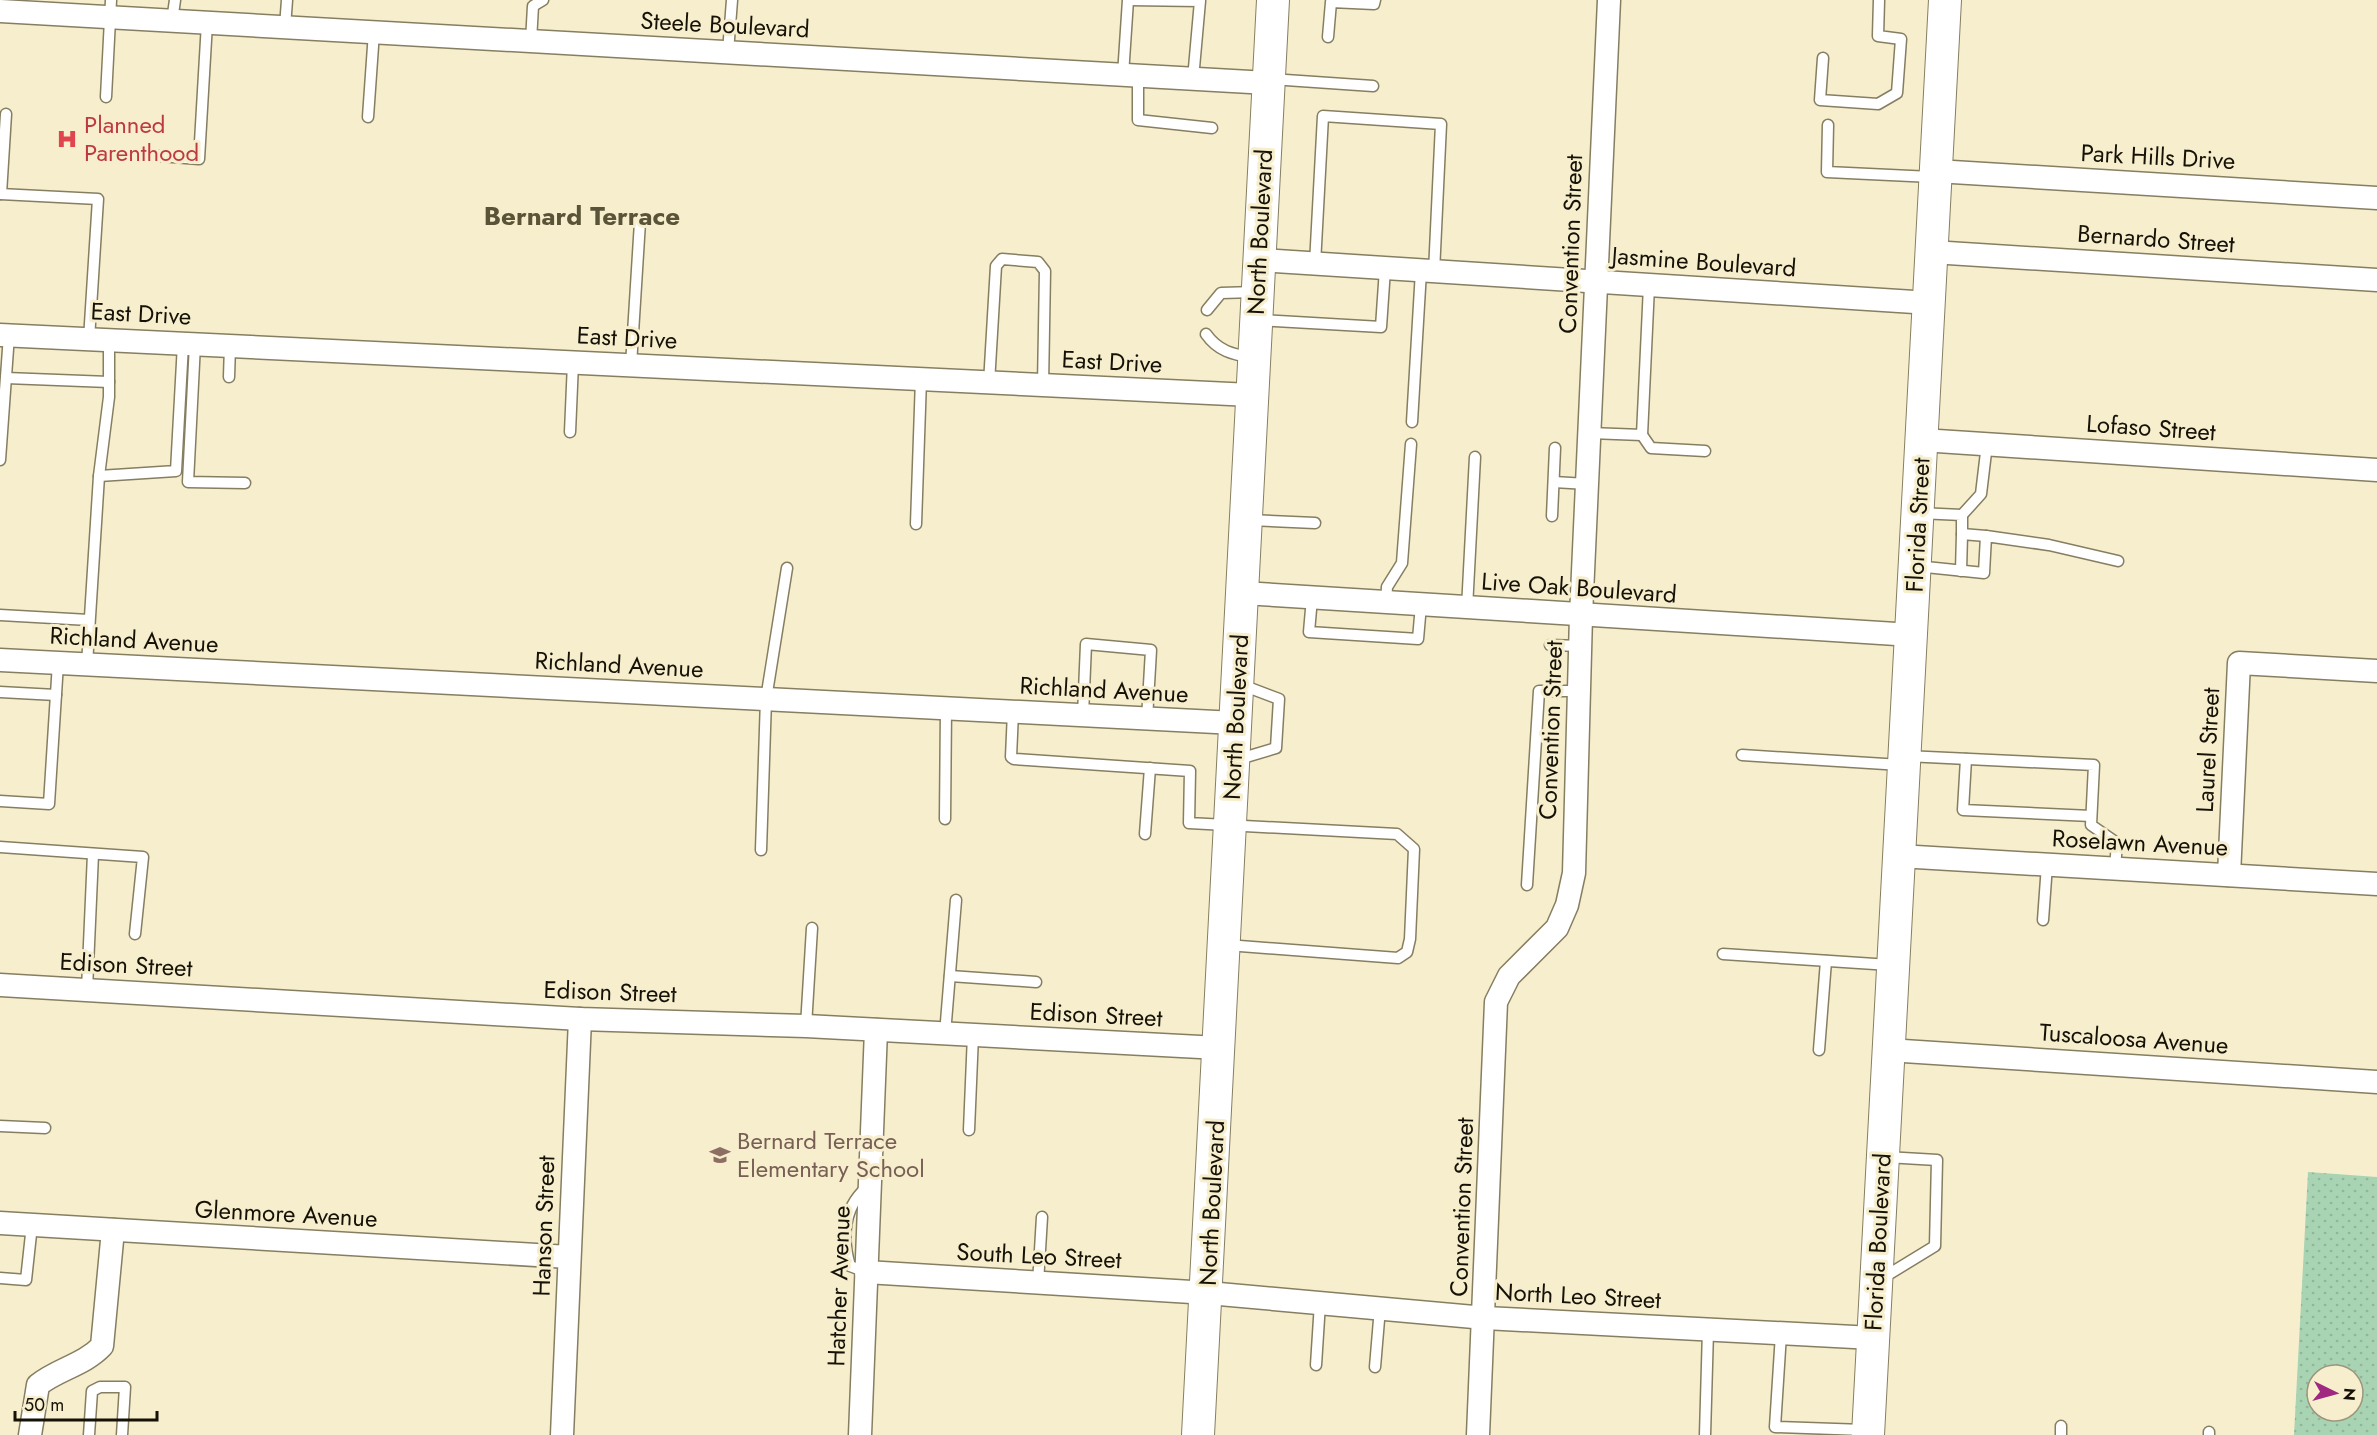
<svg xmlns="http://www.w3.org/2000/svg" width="2377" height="1435" font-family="Jost,sans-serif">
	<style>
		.park { fill: url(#park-dots); fill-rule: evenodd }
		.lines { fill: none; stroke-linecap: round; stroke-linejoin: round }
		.lane-casing { stroke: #867e61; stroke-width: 13 }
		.street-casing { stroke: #867e61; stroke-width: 25 }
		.secondary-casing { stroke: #867e61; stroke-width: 34 }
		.lane { stroke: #fff; stroke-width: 10 }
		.street { stroke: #fff; stroke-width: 22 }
		.secondary { stroke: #fff; stroke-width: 32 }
		.labels { text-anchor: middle; stroke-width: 6; stroke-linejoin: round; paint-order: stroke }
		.street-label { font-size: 24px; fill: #151106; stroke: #f6eecd }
		.health-label { font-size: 24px; fill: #be3a42; stroke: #f6eecd; text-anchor: start }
		.education-label { font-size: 24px; fill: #785e54; stroke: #f6eecd; text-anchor: start }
		.neighbourhood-label { font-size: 26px; font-weight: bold; fill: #5b5337; stroke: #f6eecd }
	</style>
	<defs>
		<pattern id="park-dots" width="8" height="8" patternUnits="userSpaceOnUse" patternTransform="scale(1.5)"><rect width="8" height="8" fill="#a9d4b3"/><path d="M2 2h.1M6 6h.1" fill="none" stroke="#91b598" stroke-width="1.8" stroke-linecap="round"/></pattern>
	</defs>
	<rect width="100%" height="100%" fill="#f6eecd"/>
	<path class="park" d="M2308,1172L2377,1177V1435H2294ZM2317,1375H2353V1411H2317Z"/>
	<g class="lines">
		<g class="lane-casing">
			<g id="lane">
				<polyline points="1129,0 1200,1 1193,79"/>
				<polyline points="172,21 175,0"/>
				<polyline points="285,27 287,0"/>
				<polyline points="1328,37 1331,2 1374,4 1375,0"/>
				<polyline points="531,41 533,6 543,0"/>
				<polyline points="728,52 732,0"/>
				<polyline points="1823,58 1820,100 1878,104 1897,93 1901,39 1878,36 1879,0"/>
				<polyline points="1123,75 1128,0"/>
				<polyline points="1138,76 1138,120 1212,128"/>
				<polyline points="1271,79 1373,86"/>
				<polyline points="106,97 111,0"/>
				<polyline points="368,117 374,32"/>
				<polyline points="1828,125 1827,172 1932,177"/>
				<polyline points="146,155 199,159 207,23"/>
				<polyline points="0,194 98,199 89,339"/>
				<polyline points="1,194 6,114"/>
				<polyline points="1315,264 1323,116 1441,124 1434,272"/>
				<polyline points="1207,310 1221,293 1255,292"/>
				<polyline points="1259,320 1381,327 1385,269"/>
				<path d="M1206,334C1218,351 1232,354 1252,358"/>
				<polyline points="195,344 188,482 245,483"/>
				<polyline points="631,365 640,222"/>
				<polyline points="229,377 230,346"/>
				<polyline points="6,378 109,382"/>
				<polyline points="989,383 996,266 1002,259 1038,262 1045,271 1043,385"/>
				<polyline points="1412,422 1421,271"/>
				<polyline points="570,432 573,363"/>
				<polyline points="1590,433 1642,435 1649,286"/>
				<polyline points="1642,435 1651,448 1705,451"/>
				<polyline points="0,460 9,335"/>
				<polyline points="99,476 176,471 183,344"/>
				<polyline points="1554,482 1587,484"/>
				<polyline points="1919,513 1962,515 1962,534"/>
				<polyline points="1962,515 1981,494 1987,444"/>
				<polyline points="1552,516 1555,448"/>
				<polyline points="1250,520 1315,523"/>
				<polyline points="916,524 921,379"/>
				<polyline points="1916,566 1984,573 1986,536 2049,545 2118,561"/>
				<polyline points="1961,571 1962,534 1986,536"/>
				<polyline points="1312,598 1309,632 1418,639 1421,605"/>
				<polyline points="1386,603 1387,587 1402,563 1411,444"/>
				<polyline points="1467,608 1475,457"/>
				<polyline points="0,615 89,620"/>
				<polyline points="1550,645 1581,646"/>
				<polyline points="87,664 99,476 109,397 109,340"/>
				<polyline points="0,692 56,695"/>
				<polyline points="1013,712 1011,757 1014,759 1190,771 1189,823 1397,834 1414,849 1410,939 1407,952 1398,958 1227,945"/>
				<polyline points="1083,715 1086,644 1151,650 1147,719"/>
				<polyline points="1742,755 1901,765"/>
				<polyline points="1906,756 2094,765 2091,825 2117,843 2115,868"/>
				<polyline points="1966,759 1963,810 2091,816"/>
				<polyline points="1236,760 1276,748 1279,699 1242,685"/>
				<polyline points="0,801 49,804 58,663"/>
				<polyline points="945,819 946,708"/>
				<polyline points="1145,834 1150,768"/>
				<polyline points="0,847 143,857 135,934"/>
				<polyline points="761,850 766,699 787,568"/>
				<polyline points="1527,885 1539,691 1579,691"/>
				<polyline points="2043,920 2047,865"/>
				<polyline points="1723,954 1890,965"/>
				<polyline points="950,976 1036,982"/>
				<polyline points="87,989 93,854"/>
				<polyline points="806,1026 812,928"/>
				<polyline points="945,1034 956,900"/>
				<polyline points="1819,1050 1826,961"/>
				<polyline points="0,1126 45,1128"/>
				<polyline points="969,1130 973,1035"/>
				<path d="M866,1272L850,1266C841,1236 844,1204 870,1185"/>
				<polyline points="0,1278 26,1280 32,1225"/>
				<polyline points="1881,1279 1935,1246 1937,1160 1886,1157"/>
				<polyline points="1038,1283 1042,1217"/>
				<polyline points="1781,1334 1775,1427 1864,1430"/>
				<polyline points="1316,1365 1320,1303"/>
				<polyline points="1375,1367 1380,1308"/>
				<polyline points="89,1435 92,1391 100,1387 125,1387 122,1435"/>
				<polyline points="1705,1435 1708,1330"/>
				<polyline points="2061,1435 2061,1426"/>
				<polyline points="2209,1435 2209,1432"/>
			</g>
		</g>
		<g class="street-casing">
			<g id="street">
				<polyline points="0,11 1268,83"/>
				<polyline points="1936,171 2377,198"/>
				<polyline points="1932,252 2377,280"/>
				<polyline points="1260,260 1930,303"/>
				<polyline points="0,335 1251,395"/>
				<polyline points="1922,440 2377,470"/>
				<polyline points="1243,593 1912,635"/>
				<polyline points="0,660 1235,723"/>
				<polyline points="1899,856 2377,884"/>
				<polyline points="2229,875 2239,663 2377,671"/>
				<polyline points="0,985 580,1019 806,1026 1219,1048"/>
				<polyline points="1888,1050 2377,1082"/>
				<polyline points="0,1223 569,1257"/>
				<polyline points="866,1272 1208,1293 1485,1318 1873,1338"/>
				<path d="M30,1435L38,1385C58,1369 84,1365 102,1346L113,1230"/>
				<polyline points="562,1435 580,1019"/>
				<polyline points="860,1435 876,1030"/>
				<polyline points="1478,1435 1496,1002 1509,976 1557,928 1567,905 1574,873 1581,616 1609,0"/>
			</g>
		</g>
		<g class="secondary-casing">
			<g id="secondary">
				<polyline points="1198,1435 1273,0"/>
				<polyline points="1868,1435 1945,0"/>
			</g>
		</g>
		<use href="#lane" class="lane"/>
		<use href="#street" class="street"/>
		<use href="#secondary" class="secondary"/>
	</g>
	<defs>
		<g id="hospital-bare" transform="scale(1.62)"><path d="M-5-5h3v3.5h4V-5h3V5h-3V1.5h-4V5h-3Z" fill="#e0444e" stroke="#f6eecd" stroke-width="2.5" paint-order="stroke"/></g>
		<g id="school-bare" transform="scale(1.62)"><path d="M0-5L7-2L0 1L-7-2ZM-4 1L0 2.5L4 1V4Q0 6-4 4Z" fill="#8d6e63" stroke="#f6eecd" stroke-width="2.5" paint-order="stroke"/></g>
	</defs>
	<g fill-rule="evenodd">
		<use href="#hospital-bare" x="67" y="139"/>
		<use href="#school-bare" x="720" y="1155"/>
	</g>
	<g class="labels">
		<g class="street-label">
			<text transform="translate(725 25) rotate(3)" y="8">Steele Boulevard</text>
			<text transform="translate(2158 157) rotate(3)" y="8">Park Hills Drive</text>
			<text transform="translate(1260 232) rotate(-87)" y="8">North Boulevard</text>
			<text transform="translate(2156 239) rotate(4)" y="8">Bernardo Street</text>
			<text transform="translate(1571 244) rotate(-88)" y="8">Convention Street</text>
			<text transform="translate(1704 262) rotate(4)" y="8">Jasmine Boulevard</text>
			<text transform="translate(141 314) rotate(3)" y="8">East Drive</text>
			<text transform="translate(627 338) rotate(3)" y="8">East Drive</text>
			<text transform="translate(1112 362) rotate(3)" y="8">East Drive</text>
			<text transform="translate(2151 428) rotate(4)" y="8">Lofaso Street</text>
			<text transform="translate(1918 525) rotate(-87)" y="8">Florida Street</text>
			<text transform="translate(1579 588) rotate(4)" y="8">Live Oak Boulevard</text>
			<text transform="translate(134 640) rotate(3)" y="8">Richland Avenue</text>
			<text transform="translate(619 665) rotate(3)" y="8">Richland Avenue</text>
			<text transform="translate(1104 690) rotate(3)" y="8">Richland Avenue</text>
			<text transform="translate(1236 717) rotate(-87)" y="8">North Boulevard</text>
			<text transform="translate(1551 730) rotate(-88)" y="8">Convention Street</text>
			<text transform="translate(2208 750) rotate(-87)" y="8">Laurel Street</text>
			<text transform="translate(2140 843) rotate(3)" y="8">Roselawn Avenue</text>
			<text transform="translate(126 965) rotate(3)" y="8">Edison Street</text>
			<text transform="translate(610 992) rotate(2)" y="8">Edison Street</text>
			<text transform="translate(1096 1015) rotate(3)" y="8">Edison Street</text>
			<text transform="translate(2134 1039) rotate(4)" y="8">Tuscaloosa Avenue</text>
			<text transform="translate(1212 1203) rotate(-87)" y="8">North Boulevard</text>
			<text transform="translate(1462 1207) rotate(-88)" y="8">Convention Street</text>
			<text transform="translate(286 1214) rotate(3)" y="8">Glenmore Avenue</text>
			<text transform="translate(544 1226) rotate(-88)" y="8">Hanson Street</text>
			<text transform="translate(1878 1242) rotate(-87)" y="8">Florida Boulevard</text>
			<text transform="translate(1039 1256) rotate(3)" y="8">South Leo Street</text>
			<text transform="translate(839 1286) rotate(-88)" y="8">Hatcher Avenue</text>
			<text transform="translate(1578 1296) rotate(3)" y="8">North Leo Street</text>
		</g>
		<g class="health-label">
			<text x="84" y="133">Planned<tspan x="84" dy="28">Parenthood</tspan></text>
		</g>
		<g class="education-label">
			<text x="737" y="1149">Bernard Terrace<tspan x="737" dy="28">Elementary School</tspan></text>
		</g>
		<g class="neighbourhood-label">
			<text x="582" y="225">Bernard Terrace</text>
		</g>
	</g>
	<g transform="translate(2335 1393) rotate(95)"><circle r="28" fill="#f6eecd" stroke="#9c967d" stroke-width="1.5"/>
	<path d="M0-4.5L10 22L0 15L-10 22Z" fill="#9f2881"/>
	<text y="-9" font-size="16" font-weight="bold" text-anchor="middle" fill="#151106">N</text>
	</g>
	<path d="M15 1411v9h142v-9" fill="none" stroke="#151106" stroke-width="3"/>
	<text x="24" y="1411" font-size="18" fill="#151106" stroke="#f6eecd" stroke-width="4.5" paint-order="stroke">50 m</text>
</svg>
